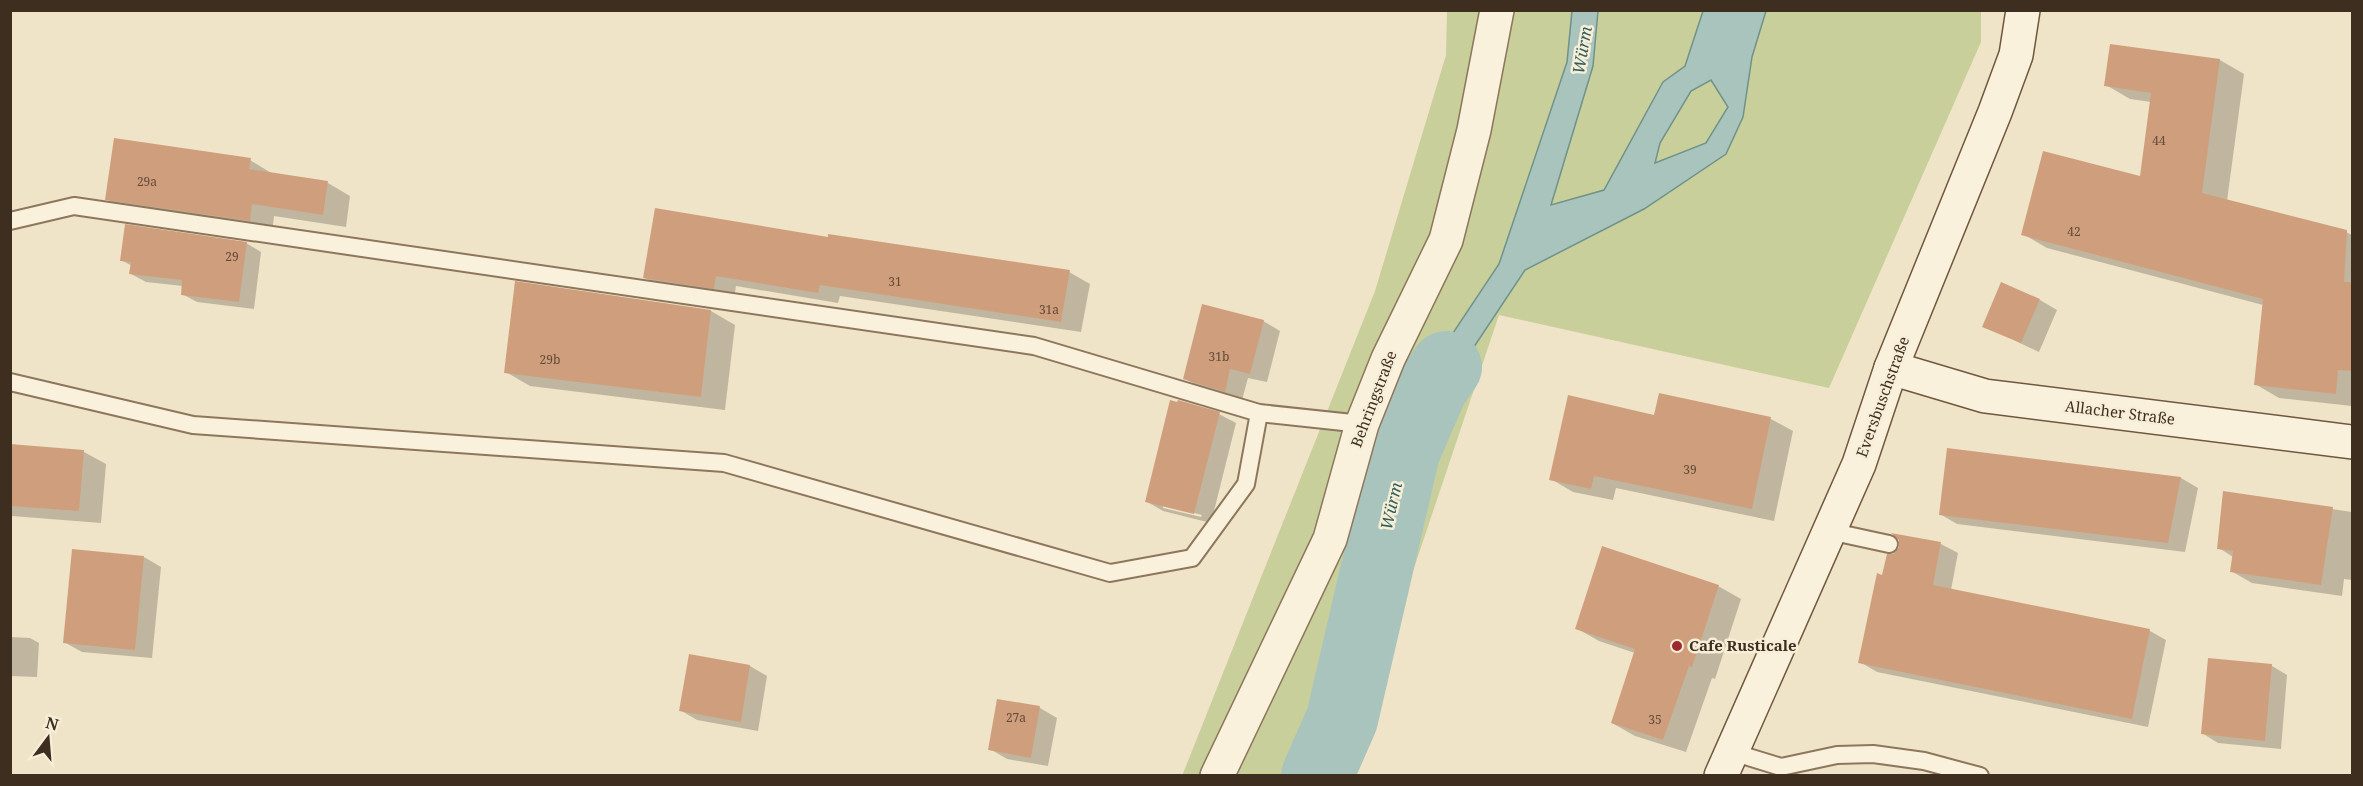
<svg xmlns="http://www.w3.org/2000/svg" width="2363" height="786" font-family="'Noto Serif',serif">
	<style>
		.green { fill: #c9cf9b }
		.water { fill: #a9c4bc; stroke: #6f938a; stroke-width: 1.5; fill-rule: evenodd }
		.shadow { fill: #0003; fill-rule: evenodd }
		.lines { fill: none; stroke-linecap: round; stroke-linejoin: round }
		.river { stroke: #a9c4bc; stroke-width: 72 }
		.building { fill: #cf9f7d }
		.lane-casing { stroke: #8d765c; stroke-width: 20 }
		.street-casing { stroke: #8d765c; stroke-width: 36 }
		.secondary-casing { stroke: #6f573f; stroke-width: 36 }
		.lane { stroke: #faf1dc; stroke-width: 16 }
		.street { stroke: #faf1dc; stroke-width: 33 }
		.secondary { stroke: #faf1dc; stroke-width: 33 }
		.poi-dot { fill: #9e2a2b; stroke: #f7eed8; stroke-width: 2 }
		.labels { text-anchor: middle; stroke-width: 5; stroke-linejoin: round; paint-order: stroke }
		.number-label { font-size: 12px; fill: #624a37 }
		.street-label { font-size: 15px; fill: #3d2e20; stroke: #f7eed8 }
		.poi-label { font-size: 15px; font-weight: bold; fill: #3d2e20; stroke: #f7eed8; text-anchor: start }
		.water-label { font-size: 16px; font-style: italic; fill: #2f5d5a; stroke: #f7eed8 }
	</style>
	<rect width="100%" height="100%" fill="#f0e4c8"/>
	<polygon class="green" points="1447,11 1981,11 1981,42 1829,388 1499,315 1363,720 1336,775 1182,776 1375,291 1446,55"/>
	<path class="water" d="M1572,11H1598L1593,66L1551,205L1604,190L1663,82L1685,66L1703,11H1766L1752,57L1743,117L1726,154L1644,209L1525,270L1444,392L1407,456L1399,454L1421,381L1499,264L1567,62ZM1711,80L1728,107L1706,143L1655,163L1660,143L1691,91Z"/>
	<g class="shadow">
		<polygon points="2220,60 2244,74 2227,201 2346,232 2352,235 2352,406 2279,398 2255,384 2263,305 2047,248 2023,234 2141,178 2151,102 2130,99 2106,85"/>
		<polygon points="250,160 273,174 328,183 350,196 346,227 274,216 272,233 129,212 107,199"/>
		<polygon points="829,239 1069,272 1090,284 1081,332 840,296 838,303 736,286 734,299 665,289 645,278"/>
		<polygon points="246,243 261,252 254,309 197,302 182,294 183,286 146,282 131,274 132,266 121,260"/>
		<polygon points="517,283 711,311 735,325 725,410 530,386 506,372"/>
		<polygon points="2040,300 2057,310 2039,352 1984,326"/>
		<polygon points="1263,321 1280,331 1267,382 1248,378 1242,400 1202,388 1185,379"/>
		<path d="M1219,414L1236,423L1211,523L1163,511L1146,501ZM1163,505L1202,515L1201,517L1163,508Z"/>
		<polygon points="1655,417 1771,419 1793,431 1774,521 1616,488 1613,500 1573,492 1551,479"/>
		<polygon points="10,446 84,452 106,464 101,523 12,516 10,530"/>
		<polygon points="1948,450 2181,478 2198,488 2185,552 1957,524 1940,514"/>
		<polygon points="2224,493 2352,512 2352,580 2344,579 2342,596 2252,583 2231,571 2233,557 2219,548"/>
		<polygon points="1896,535 1941,544 1958,553 1951,590 2150,631 2166,640 2148,727 1877,672 1860,662 1884,576 1893,555 1901,547 1900,540"/>
		<polygon points="73,550 144,557 161,567 152,658 82,652 64,642"/>
		<polygon points="1718,586 1741,599 1715,679 1712,678 1686,752 1635,736 1612,723 1635,653 1599,641 1576,628"/>
		<polygon points="10,637 30,638 39,643 37,677 10,676"/>
		<polygon points="690,656 750,666 767,676 758,731 697,720 680,710"/>
		<polygon points="2272,666 2287,675 2281,749 2218,743 2202,733"/>
		<polygon points="999,701 1040,708 1057,718 1048,766 1007,759 990,749"/>
	</g>
	<g class="lines">
		<polyline class="river" points="1317,776 1342,719 1404,452 1432,387 1446,367"/>
	</g>
	<g class="building">
		<polygon points="2110,44 2220,59 2202,193 2347,230 2344,282 2352,282 2352,371 2338,370 2336,394 2254,385 2263,299 2021,235 2043,151 2140,176 2151,93 2104,86"/>
		<polygon points="114,138 251,158 249,169 328,181 323,215 252,204 250,221 105,200"/>
		<polygon points="655,208 828,237 828,234 1070,270 1061,322 820,285 818,293 716,276 714,289 643,278"/>
		<polygon points="125,224 247,242 239,302 181,295 182,280 129,274 131,262 120,261"/>
		<polygon points="515,281 711,310 701,397 504,373"/>
		<polygon points="2001,282 2040,299 2021,343 1982,327"/>
		<polygon points="1202,304 1264,320 1250,374 1230,369 1225,392 1183,379"/>
		<polygon points="1659,393 1771,417 1752,509 1594,476 1591,489 1549,480 1568,395 1654,415"/>
		<polygon points="1170,400 1177,402 1178,400 1220,412 1194,514 1145,502"/>
		<polygon points="10,444 84,450 79,511 10,506"/>
		<polygon points="1947,448 2181,477 2168,543 1939,515"/>
		<polygon points="2223,491 2333,507 2321,585 2230,572 2233,551 2217,549"/>
		<polygon points="1891,533 1941,542 1933,585 2150,629 2132,719 1858,663 1877,573 1882,575 1887,554 1893,554 1899,547 1899,540"/>
		<polygon points="1602,546 1719,585 1692,667 1689,666 1663,740 1611,723 1635,649 1575,629"/>
		<polygon points="72,549 144,556 135,650 63,643"/>
		<polygon points="689,654 750,665 741,722 679,711"/>
		<polygon points="2208,658 2272,664 2265,741 2201,734"/>
		<polygon points="997,699 1040,706 1031,758 988,750"/>
	</g>
	<g class="lines">
		<g class="lane-casing">
			<g id="lane">
				<polyline points="10,221 74,206 1034,346 1259,413 1362,424"/>
				<polyline points="10,382 193,425 724,463 1110,573 1192,558 1246,484 1259,413"/>
				<polyline points="1829,531 1889,544"/>
				<polyline points="1732,752 1781,767 1837,755 1873,754 1924,761 1980,776"/>
			</g>
		</g>
		<g class="street-casing">
			<polyline id="street" points="1217,776 1330,539 1362,424 1388,359 1446,240 1474,130 1497,10"/>
		</g>
		<g class="secondary-casing">
			<g id="secondary">
				<polyline points="1891,368 1985,396 2352,442"/>
				<polyline points="1721,776 1859,464 1891,368 1995,112 2016,55 2023,10"/>
			</g>
		</g>
		<use href="#lane" class="lane"/>
		<use href="#street" class="street"/>
		<use href="#secondary" class="secondary"/>
	</g>
	<circle class="poi-dot" cx="1677" cy="646" r="6"/>
	<g class="labels">
		<g class="number-label">
			<text x="2159" y="145">44</text>
			<text x="147" y="186">29a</text>
			<text x="2074" y="236">42</text>
			<text x="232" y="261">29</text>
			<text x="895" y="286">31</text>
			<text x="1049" y="314">31a</text>
			<text x="1219" y="361">31b</text>
			<text x="550" y="364">29b</text>
			<text x="1690" y="474">39</text>
			<text x="1016" y="722">27a</text>
			<text x="1655" y="724">35</text>
		</g>
		<g class="street-label">
			<text transform="translate(1883 397) rotate(-70)" y="5">Eversbuschstraße</text>
			<text transform="translate(1374 399) rotate(-69)" y="5">Behringstraße</text>
			<text transform="translate(2120 413) rotate(7)" y="5">Allacher Straße</text>
		</g>
		<g class="poi-label">
			<text x="1689" y="651">Cafe Rusticale</text>
		</g>
		<g class="water-label">
			<text transform="translate(1582 50) rotate(-80)" y="6">Würm</text>
			<text transform="translate(1391 506) rotate(-77)" y="6">Würm</text>
		</g>
	</g>
	<rect width="2363" height="786" fill="none" stroke="#3d2e20" stroke-width="24"/>
	<g transform="translate(48 738) rotate(16)" stroke="#f7eed8" stroke-width="4.5" paint-order="stroke">
	<path d="M0-4.5L10 22L0 15L-10 22Z" fill="#3d2e20"/>
	<text y="-9" font-size="16" font-weight="bold" text-anchor="middle" fill="#3d2e20">N</text>
	</g>
</svg>
